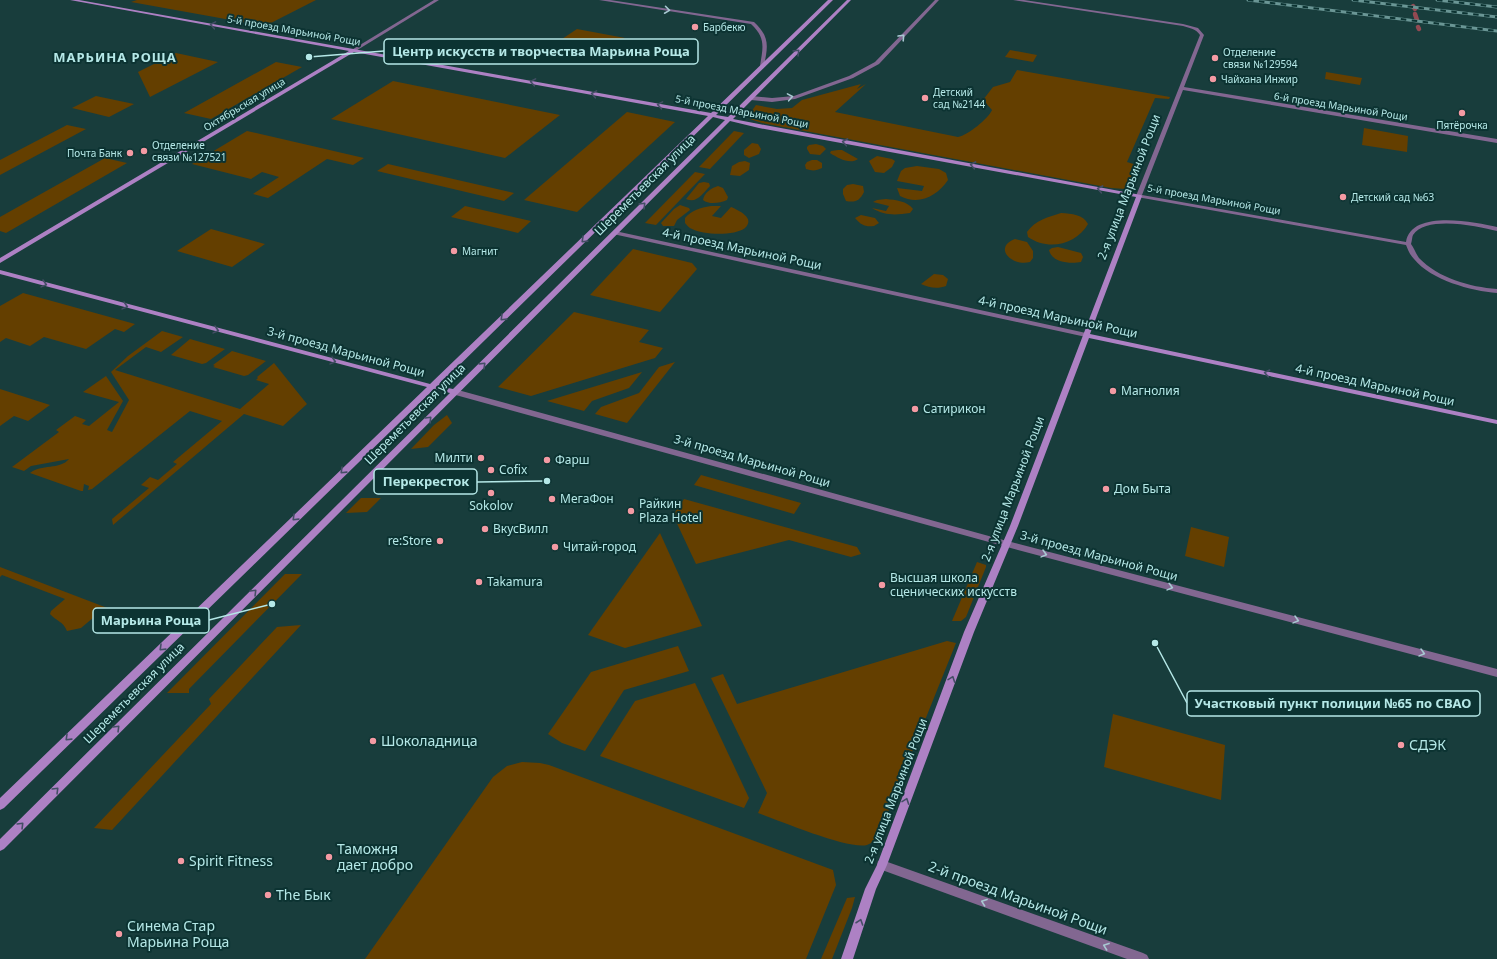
<svg xmlns="http://www.w3.org/2000/svg" width="1497" height="959" font-family="'Noto Sans',sans-serif">
	<style>
		.green { fill: #643f00 }
		.lines { fill: none; stroke-linecap: round; stroke-linejoin: round }
		.stream { stroke: #934952; stroke-width: 4.5 }
		.street { fill: #826791; fill-rule: evenodd }
		.secondary { fill: #ad81c4; fill-rule: evenodd }
		.rail-casing { stroke: #6a9695; stroke-width: 3 }
		.rail { stroke: #0c3332; stroke-width: 2; stroke-dasharray: 5.5; stroke-linecap: butt }
		.oneway { stroke: #a8c8d2 }
		.oneway2 { stroke: #444e65 }
		.poi-dot { fill: #f49aa3; stroke: #0c3332; stroke-width: 1.5 }
		.labels { text-anchor: middle; stroke-width: 4; stroke-linejoin: round; paint-order: stroke }
		.far-poi-label { font-size: 10px; fill: #b5e8e7; stroke: #0c3332; text-anchor: start }
		.far-street-label { font-size: 10px; fill: #b5e8e7; stroke: #0c3332 }
		.street-label { font-size: 12px; fill: #b5e8e7; stroke: #0c3332 }
		.poi-label { font-size: 12px; fill: #b5e8e7; stroke: #0c3332; text-anchor: start }
		.far-district-label { font-size: 13px; font-weight: bold; letter-spacing: 1px; fill: #b5e8e7; stroke: #0c3332 }
		.near-poi-label { font-size: 14px; fill: #b5e8e7; stroke: #0c3332; text-anchor: start }
		.near-street-label { font-size: 14px; fill: #b5e8e7; stroke: #0c3332 }
		.leader { fill: none; stroke: #b5e8e7; stroke-width: 1.5 }
		.callout-dot { fill: #b5e8e7; stroke: #0c3332; stroke-width: 1.5 }
		.callout { fill: #0c3332; stroke: #b5e8e7; stroke-width: 1.5 }
		.callout-label { font-size: 13px; text-anchor: middle; font-weight: bold; fill: #b5e8e7 }
	</style>
	<rect width="100%" height="100%" fill="#183d3c"/>
	<g class="green">
		<polygon points="137,0 316,0 265,26 131,2"/>
		<polygon points="577,29 625,38 608,50 559,41"/>
		<polygon points="1010,50 1037,55 1033,62 1005,57"/>
		<polygon points="176,53 218,62 150,97 138,72"/>
		<polygon points="276,62 302,67 211,119 184,113"/>
		<path d="M1017,70L1170,97L1169,99L1155,98L1127,162L1140,166L1132,185L1125,189L1111,188L762,123L750,119L748,116L756,105L777,109L792,108L802,100L861,84L857,89L866,84L835,112L958,137C968,135 988,119 992,110L983,100L993,87L1010,82Z"/>
		<polygon points="1326,72 1362,78 1360,85 1325,79"/>
		<polygon points="393,81 560,115 505,158 331,119"/>
		<polygon points="96,96 134,104 109,117 72,108"/>
		<polygon points="627,112 675,122 577,212 524,200"/>
		<polygon points="67,125 86,129 0,175 0,160"/>
		<polygon points="1364,128 1408,136 1407,152 1362,145"/>
		<polygon points="247,131 364,158 353,165 327,159 268,198 253,194 279,177 262,172 251,179 192,164"/>
		<polygon points="734,131 744,133 710,169 699,167"/>
		<polygon points="752,143 758,144 761,149 759,154 749,158 744,155 744,150"/>
		<polygon points="816,144 823,146 826,149 820,155 810,154 807,149 807,147 809,145"/>
		<path d="M838,150H842L858,159C850,165 838,158 830,153L831,151Z"/>
		<polygon points="877,156 892,159 895,161 892,167 884,173 875,172 869,161"/>
		<polygon points="105,158 127,163 6,233 0,231 0,217"/>
		<path d="M812,160H817L822,163V168C816,171 812,171 806,169L805,165L807,162Z"/>
		<polygon points="745,161 750,163 749,170 740,176 730,175 732,166 739,162"/>
		<polygon points="388,164 514,193 504,201 377,171"/>
		<path d="M917,166L939,169L946,173L948,180C937,196 919,206 900,196L897,188L922,191L924,186L897,181L901,171L905,168Z"/>
		<polygon points="695,172 705,174 656,225 645,223"/>
		<path d="M704,182L709,183L710,186C703,193 697,204 686,199L699,183Z"/>
		<path d="M853,184L863,186L864,192C860,200 856,203 846,201L843,194V189L847,185Z"/>
		<path d="M718,186L723,188L728,197L727,200C720,203 709,205 703,200C704,193 711,188 718,186Z"/>
		<path d="M886,199C896,200 907,201 913,209L910,213C896,215 885,216 872,208L886,211L889,206L873,202L877,200Z"/>
		<polygon points="680,205 689,208 690,210 677,220 674,226 663,226 661,223 674,209"/>
		<polygon points="465,206 531,221 518,233 451,217"/>
		<path d="M711,206H721L712,216L721,218L731,207C738,210 756,218 745,228C735,236 703,235 692,229C689,228 687,225 685,223V218C692,210 700,208 711,206Z"/>
		<path d="M1061,213C1072,214 1083,214 1088,224C1076,245 1048,251 1028,237L1027,232C1035,220 1049,217 1061,213Z"/>
		<path d="M861,215L875,218L879,223L874,226C865,227 861,225 855,218Z"/>
		<polygon points="211,229 265,244 232,267 177,251"/>
		<path d="M1015,239L1027,242L1033,251V258L1030,262C1011,267 993,247 1015,239Z"/>
		<path d="M1058,247L1081,253L1083,257L1081,262C1071,264 1052,263 1049,250L1052,248Z"/>
		<polygon points="633,249 692,263 697,269 660,312 590,295"/>
		<path d="M934,274L943,275L948,279L946,286C938,289 929,288 921,284Z"/>
		<polygon points="23,293 135,324 124,332 115,329 86,349 44,337 30,346 6,338 0,342 0,306"/>
		<polygon points="574,312 649,330 639,342 663,348 655,358 531,396 498,387"/>
		<path d="M162,331L183,337L161,352L146,347L115,370L240,409L269,384L256,380L258,378L257,377L274,363L307,404L283,426L244,414L113,525L112,519L149,488L141,485L150,477L158,480L177,464L173,462L222,421L190,411L92,489L88,490L89,486L84,484L83,491H81L30,473C41,464 60,470 69,459L31,466L24,471L12,467L59,432L56,430L75,416L86,420L82,424L89,426L119,402L83,392L106,376L123,401L107,430L112,432L129,400L111,372L128,356Z"/>
		<polygon points="190,339 225,349 206,363 202,364 171,355"/>
		<polygon points="232,351 266,361 248,375 244,376 213,367 215,366 213,365"/>
		<polygon points="675,362 627,423 595,414 601,407 639,393 659,367"/>
		<polygon points="642,372 629,388 592,401 584,411 547,401"/>
		<polygon points="0,389 50,405 28,421 14,416 0,426"/>
		<polygon points="447,415 452,423 428,447 411,449 434,425"/>
		<polygon points="701,475 801,503 794,514 694,485"/>
		<polygon points="361,498 381,498 367,512 346,513"/>
		<polygon points="684,499 857,547 861,554 851,557 789,540 696,564 673,515"/>
		<polygon points="1191,527 1229,537 1224,567 1185,556"/>
		<polygon points="660,533 702,626 625,648 588,635"/>
		<polygon points="977,562 986,565 986,567 966,617 961,621 952,621"/>
		<path d="M0,567L118,612V615L107,624L95,626L107,615L100,612L81,628L67,631C63,621 56,621 50,614L51,611L65,599L2,575L0,577Z"/>
		<polygon points="285,574 302,574 189,689 189,693 167,693"/>
		<polygon points="301,625 112,830 94,828 211,704 209,699 277,627"/>
		<path d="M947,641L956,643L880,832C876,838 873,843 867,845C849,850 778,820 758,813L767,793L711,678L723,674L737,704Z"/>
		<polygon points="678,646 689,671 624,690 585,751 562,743 548,734 591,672"/>
		<polygon points="695,683 749,798 744,808 600,756 635,701"/>
		<polygon points="1113,714 1225,745 1221,800 1104,767"/>
		<polygon points="522,762 540,763 549,765 833,870 836,885 806,959 365,959 493,777 507,766"/>
		<polygon points="855,897 852,908 832,959 821,959 847,898"/>
	</g>
	<g class="lines">
		<g class="stream">
			<polyline points="1413,6 1415,9"/>
			<polyline points="1415,14 1417,20"/>
			<polyline points="1418,27 1419,29"/>
		</g>
		<g class="street">
			<polygon points="434,0 439,0 354,52 350,51"/>
			<path d="M599,0H610L754,22C770,37 768,46 764,66L762,67L760,66C763,47 766,38 751,24Z"/>
			<polygon points="935,0 939,0 879,64 853,78 795,99 772,102 751,100 748,98 751,96 772,98 794,96 849,76 875,62"/>
			<path d="M1013,0H1024L1183,24L1198,28L1204,35L1184,87L1497,139V143L1183,90L1142,195L1406,242C1411,209 1475,222 1497,227V231C1478,226 1426,215 1413,235C1412,237 1412,241 1411,244C1414,248 1416,254 1419,258C1438,278 1470,287 1497,289V293C1471,291 1431,280 1414,259C1410,255 1408,250 1406,245L1137,197L1136,196L1200,35C1196,29 1190,28 1183,26Z"/>
			<polygon points="615,231 1086,333 1089,335 1086,337 613,234 613,232"/>
			<polygon points="452,390 458,390 1007,541 1497,669 1497,677 1007,547 452,394 451,392"/>
			<polygon points="882,860 1143,953 1147,955 1149,959 1127,959 882,870 878,869 877,865 878,861"/>
		</g>
		<path class="secondary" d="M70,0H79L711,113L828,0H833L716,115L728,117L847,0H851L733,119L759,124L1141,195L1142,196L1090,334L1497,420V424L1089,338L1018,526L974,632L887,865L876,889L853,959H841L865,889L877,865L964,632L1010,526L1136,197L759,128L730,121L4,849L0,851V839L450,393L434,389L4,808L0,810V798L427,387L0,274V270L430,384L708,116L354,52L0,263V258L349,51ZM713,117L725,120L453,389L438,386Z"/>
		<g class="rail-casing">
			<g id="rail">
				<polyline points="1248,0 1497,31"/>
				<polyline points="1353,0 1497,17"/>
				<polyline points="1437,0 1497,7"/>
			</g>
		</g>
		<use href="#rail" class="rail"/>
	</g>
	<defs><path id="oneway-chevron" d="M-2-3.5L2.5 0L-2 3.5" fill="none" stroke-width="1.6" stroke-linecap="round" stroke-linejoin="round"/></defs>
	<g class="oneway">
		<use href="#oneway-chevron" transform="translate(667 10) rotate(8)"/>
		<use href="#oneway-chevron" transform="translate(902 37) rotate(-47)"/>
		<use href="#oneway-chevron" transform="translate(790 97) rotate(-10)"/>
		<use href="#oneway-chevron" transform="translate(1044 554) rotate(15)"/>
		<use href="#oneway-chevron" transform="translate(1170 587) rotate(15)"/>
		<use href="#oneway-chevron" transform="translate(1296 620) rotate(15)"/>
		<use href="#oneway-chevron" transform="translate(1422 653) rotate(15)"/>
		<use href="#oneway-chevron" transform="translate(984 902) rotate(-160)"/>
		<use href="#oneway-chevron" transform="translate(1106 946) rotate(-160)"/>
	</g>
	<g class="oneway2">
		<use href="#oneway-chevron" transform="translate(213 25) rotate(-170)"/>
		<use href="#oneway-chevron" transform="translate(797 52) rotate(-45)"/>
		<use href="#oneway-chevron" transform="translate(533 82) rotate(-170)"/>
		<use href="#oneway-chevron" transform="translate(594 94) rotate(-170)"/>
		<use href="#oneway-chevron" transform="translate(660 105) rotate(-170)"/>
		<use href="#oneway-chevron" transform="translate(845 142) rotate(-170)"/>
		<use href="#oneway-chevron" transform="translate(973 165) rotate(-169)"/>
		<use href="#oneway-chevron" transform="translate(1100 189) rotate(-169)"/>
		<use href="#oneway-chevron" transform="translate(643 205) rotate(-45)"/>
		<use href="#oneway-chevron" transform="translate(584 240) rotate(136)"/>
		<use href="#oneway-chevron" transform="translate(44 284) rotate(15)"/>
		<use href="#oneway-chevron" transform="translate(125 306) rotate(15)"/>
		<use href="#oneway-chevron" transform="translate(503 318) rotate(136)"/>
		<use href="#oneway-chevron" transform="translate(216 330) rotate(15)"/>
		<use href="#oneway-chevron" transform="translate(333 361) rotate(15)"/>
		<use href="#oneway-chevron" transform="translate(483 365) rotate(-44)"/>
		<use href="#oneway-chevron" transform="translate(1267 373) rotate(-168)"/>
		<use href="#oneway-chevron" transform="translate(429 419) rotate(-45)"/>
		<use href="#oneway-chevron" transform="translate(343 471) rotate(136)"/>
		<use href="#oneway-chevron" transform="translate(295 518) rotate(136)"/>
		<use href="#oneway-chevron" transform="translate(254 592) rotate(-45)"/>
		<use href="#oneway-chevron" transform="translate(162 648) rotate(136)"/>
		<use href="#oneway-chevron" transform="translate(952 679) rotate(-70)"/>
		<use href="#oneway-chevron" transform="translate(117 728) rotate(-45)"/>
		<use href="#oneway-chevron" transform="translate(68 738) rotate(136)"/>
		<use href="#oneway-chevron" transform="translate(56 790) rotate(-45)"/>
		<use href="#oneway-chevron" transform="translate(906 801) rotate(-70)"/>
		<use href="#oneway-chevron" transform="translate(21 825) rotate(-45)"/>
		<use href="#oneway-chevron" transform="translate(860 922) rotate(-71)"/>
	</g>
	<g class="poi-dot">
		<circle cx="695" cy="27" r="4"/>
		<circle cx="1215" cy="58" r="4"/>
		<circle cx="1213" cy="79" r="4"/>
		<circle cx="925" cy="98" r="4"/>
		<circle cx="1462" cy="113" r="4"/>
		<circle cx="144" cy="151" r="4"/>
		<circle cx="130" cy="153" r="4"/>
		<circle cx="1343" cy="197" r="4"/>
		<circle cx="454" cy="251" r="4"/>
		<circle cx="1113" cy="391" r="4"/>
		<circle cx="915" cy="409" r="4"/>
		<circle cx="481" cy="458" r="4"/>
		<circle cx="547" cy="460" r="4"/>
		<circle cx="491" cy="470" r="4"/>
		<circle cx="1106" cy="489" r="4"/>
		<circle cx="491" cy="493" r="4"/>
		<circle cx="552" cy="499" r="4"/>
		<circle cx="631" cy="511" r="4"/>
		<circle cx="485" cy="529" r="4"/>
		<circle cx="440" cy="541" r="4"/>
		<circle cx="555" cy="547" r="4"/>
		<circle cx="479" cy="582" r="4"/>
		<circle cx="882" cy="585" r="4"/>
		<circle cx="373" cy="741" r="4"/>
		<circle cx="1401" cy="745" r="4"/>
		<circle cx="329" cy="857" r="4"/>
		<circle cx="181" cy="861" r="4"/>
		<circle cx="268" cy="895" r="4"/>
		<circle cx="119" cy="934" r="4"/>
	</g>
	<g class="labels">
		<g class="far-poi-label">
			<text x="703" y="31">Барбекю</text>
			<text x="1223" y="56">Отделение<tspan x="1223" dy="12">связи №129594</tspan></text>
			<text x="1221" y="83">Чайхана Инжир</text>
			<text x="933" y="96">Детский<tspan x="933" dy="12">сад №2144</tspan></text>
			<text x="1462" y="129" text-anchor="middle">Пятёрочка</text>
			<text x="152" y="149">Отделение<tspan x="152" dy="12">связи №127521</tspan></text>
			<text x="122" y="157" text-anchor="end">Почта Банк</text>
			<text x="1351" y="201">Детский сад №63</text>
			<text x="462" y="255">Магнит</text>
		</g>
		<g class="far-street-label">
			<text transform="translate(294 30) rotate(10)" y="4">5-й проезд Марьиной Рощи</text>
			<text transform="translate(244 104) rotate(-31)" y="4">Октябрьская улица</text>
			<text transform="translate(1341 106) rotate(9)" y="4">6-й проезд Марьиной Рощи</text>
			<text transform="translate(742 111) rotate(11)" y="4">5-й проезд Марьиной Рощи</text>
			<text transform="translate(1214 199) rotate(10)" y="4">5-й проезд Марьиной Рощи</text>
		</g>
		<g class="street-label">
			<text transform="translate(645 185) rotate(-45)" y="4">Шереметьевская улица</text>
			<text transform="translate(1129 187) rotate(-69)" y="4">2-я улица Марьиной Рощи</text>
			<text transform="translate(742 249) rotate(12)" y="4">4-й проезд Марьиной Рощи</text>
			<text transform="translate(1058 317) rotate(12)" y="4">4-й проезд Марьиной Рощи</text>
			<text transform="translate(346 352) rotate(15)" y="4">3-й проезд Марьиной Рощи</text>
			<text transform="translate(1375 385) rotate(12)" y="4">4-й проезд Марьиной Рощи</text>
			<text transform="translate(415 414) rotate(-45)" y="4">Шереметьевская улица</text>
			<text transform="translate(752 461) rotate(16)" y="4">3-й проезд Марьиной Рощи</text>
			<text transform="translate(1013 489) rotate(-69)" y="4">2-я улица Марьиной Рощи</text>
			<text transform="translate(1099 556) rotate(15)" y="4">3-й проезд Марьиной Рощи</text>
			<text transform="translate(134 693) rotate(-45)" y="4">Шереметьевская улица</text>
			<text transform="translate(896 791) rotate(-69)" y="4">2-я улица Марьиной Рощи</text>
		</g>
		<g class="poi-label">
			<text x="1121" y="395">Магнолия</text>
			<text x="923" y="413">Сатирикон</text>
			<text x="473" y="462" text-anchor="end">Милти</text>
			<text x="555" y="464">Фарш</text>
			<text x="499" y="474">Cofix</text>
			<text x="1114" y="493">Дом Быта</text>
			<text x="560" y="503">МегаФон</text>
			<text x="639" y="508">Райкин<tspan x="639" dy="14">Plaza Hotel</tspan></text>
			<text x="491" y="510" text-anchor="middle">Sokolov</text>
			<text x="493" y="533">ВкусВилл</text>
			<text x="432" y="545" text-anchor="end">re:Store</text>
			<text x="563" y="551">Читай-город</text>
			<text x="890" y="582">Высшая школа<tspan x="890" dy="14">сценических искусств</tspan></text>
			<text x="487" y="586">Takamura</text>
		</g>
		<g class="far-district-label">
			<text x="115" y="62">МАРЬИНА РОЩА</text>
		</g>
		<g class="near-poi-label">
			<text x="381" y="746">Шоколадница</text>
			<text x="1409" y="750">СДЭК</text>
			<text x="337" y="854">Таможня<tspan x="337" dy="16">дает добро</tspan></text>
			<text x="189" y="866">Spirit Fitness</text>
			<text x="276" y="900">The Бык</text>
			<text x="127" y="931">Синема Стар<tspan x="127" dy="16">Марьина Роща</tspan></text>
		</g>
		<g class="near-street-label">
			<text transform="translate(1018 898) rotate(20)" y="5">2-й проезд Марьиной Рощи</text>
		</g>
	</g>
	<path class="leader" d="M309 57L384 51M547 481L477 482M272 604L209 620M1155 643L1187 703"/>
	<g class="callout-dot">
		<circle cx="309" cy="57" r="4"/>
		<circle cx="547" cy="481" r="4"/>
		<circle cx="272" cy="604" r="4"/>
		<circle cx="1155" cy="643" r="4"/>
	</g>
	<g class="callout">
		<rect x="384" y="39" width="314" height="25" rx="4"/>
		<rect x="374" y="469" width="103" height="25" rx="4"/>
		<rect x="93" y="608" width="116" height="25" rx="4"/>
		<rect x="1187" y="691" width="293" height="25" rx="4"/>
	</g>
	<g class="callout-label">
		<text x="541" y="56">Центр искусств и творчества Марьина Роща</text>
		<text x="426" y="486">Перекресток</text>
		<text x="151" y="625">Марьина Роща</text>
		<text x="1333" y="708">Участковый пункт полиции №65 по СВАО</text>
	</g>
</svg>
